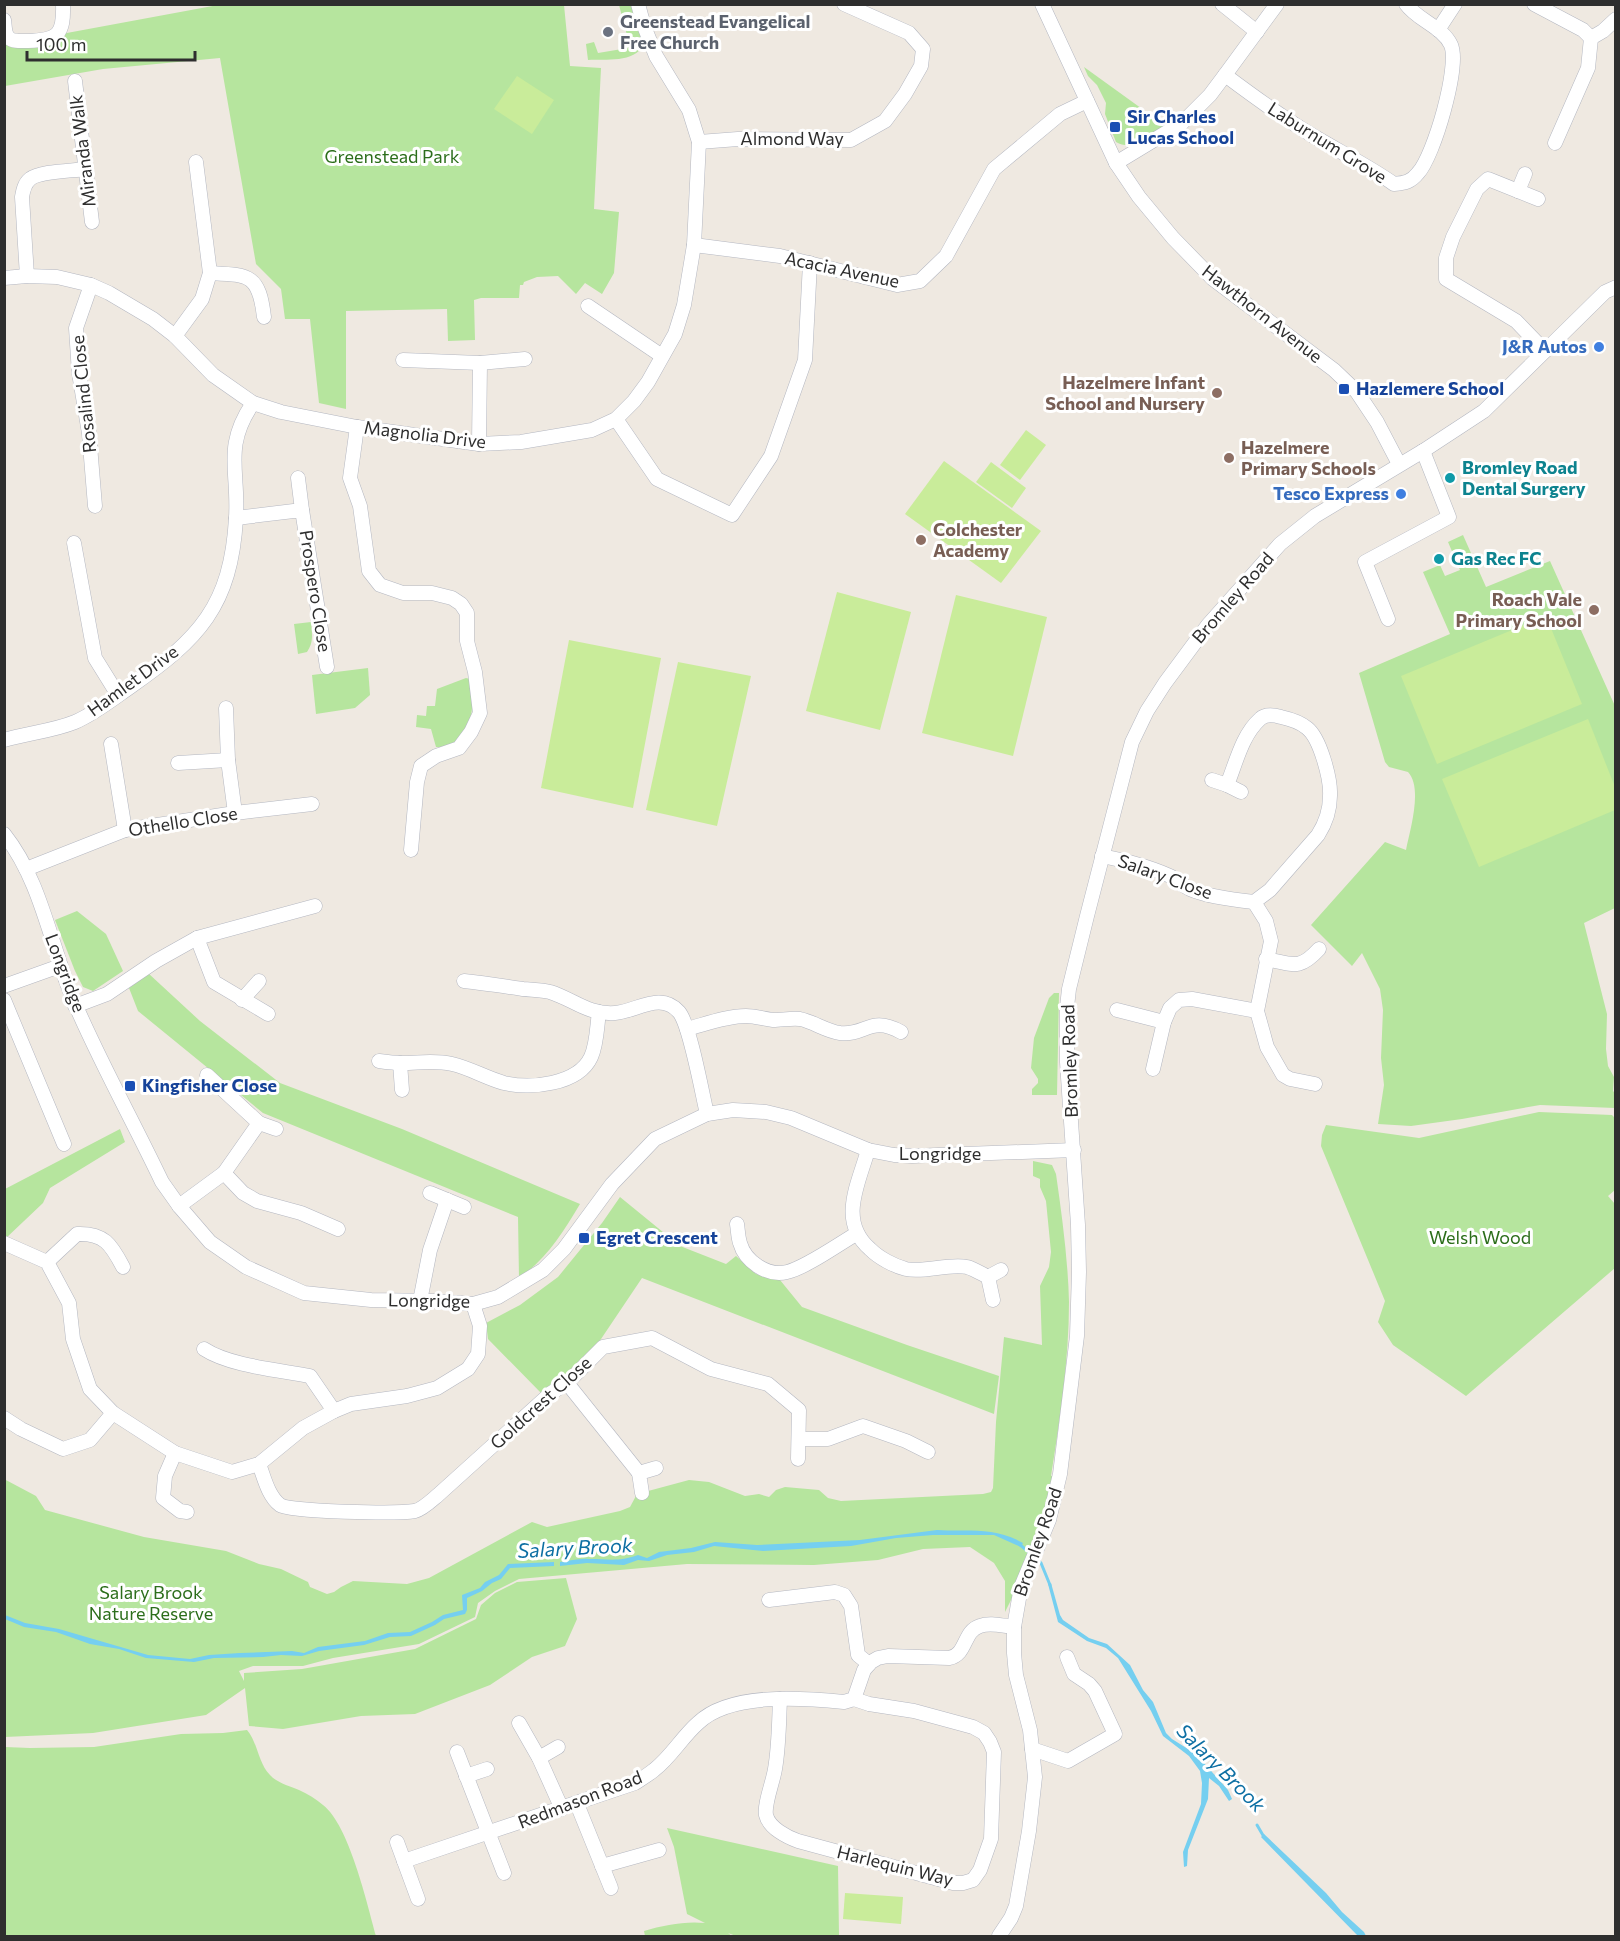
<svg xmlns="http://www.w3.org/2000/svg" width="1620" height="1941" font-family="Commissioner,sans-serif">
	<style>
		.green { fill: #b6e59e }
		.pitch { fill: #c9ec9a }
		.water { fill: #75cff0 }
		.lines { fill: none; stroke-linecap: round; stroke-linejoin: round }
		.stream { stroke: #75cff0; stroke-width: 3 }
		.minor-casing { stroke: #b4b7c1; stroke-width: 15 }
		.minor { stroke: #fff; stroke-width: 14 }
		.worship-dot { fill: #6b7280; stroke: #fff; stroke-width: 2 }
		.transit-dot { fill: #1a4fb4; stroke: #fff; stroke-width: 2 }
		.shop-dot { fill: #3f7fe0; stroke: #fff; stroke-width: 2 }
		.education-dot { fill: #8d6e63; stroke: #fff; stroke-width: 2 }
		.culture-dot { fill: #0f9aa8; stroke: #fff; stroke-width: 2 }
		.labels { text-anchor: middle; stroke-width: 6; stroke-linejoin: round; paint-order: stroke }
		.worship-label { font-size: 18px; font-weight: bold; fill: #5b616d; stroke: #fff; text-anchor: start }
		.transit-label { font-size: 18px; font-weight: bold; fill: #164399; stroke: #fff; text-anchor: start }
		.street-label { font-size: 18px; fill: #2e2e2e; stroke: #fff }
		.park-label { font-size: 18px; fill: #2c6e1b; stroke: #fff }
		.shop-label { font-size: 18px; font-weight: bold; fill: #366cbe; stroke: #fff; text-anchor: end }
		.education-label { font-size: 18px; font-weight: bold; fill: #785e54; stroke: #fff; text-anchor: end }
		.culture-label { font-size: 18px; font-weight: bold; fill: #0d838f; stroke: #fff; text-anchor: start }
		.water-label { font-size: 20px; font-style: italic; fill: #0d6fa3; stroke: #fff }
	</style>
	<rect width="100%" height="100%" fill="#efe9e1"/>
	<g class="green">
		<polygon points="218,5 564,5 570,66 601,68 594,209 619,212 614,273 602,294 585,283 576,294 558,276 537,277 524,282 523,285 520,285 519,298 481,298 474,300 475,340 448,341 447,309 346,311 346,409 319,403 310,319 285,319 281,289 256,264 220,58 103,69 5,86 5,39 56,35"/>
		<path d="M619,5H631L643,45C635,63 605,59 588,60L586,44L594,42L598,53L628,48V39Z"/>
		<path d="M1084,67L1163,124L1165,126C1149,136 1134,152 1116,142L1105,114L1106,103L1097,85L1088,76Z"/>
		<path d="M1463,535L1486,587L1550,561L1615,706V908L1584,923L1607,1014L1606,1049L1608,1066L1614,1077L1613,1091L1615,1093V1108L1540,1105L1462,1119L1411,1126L1378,1124L1384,1085L1381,1058L1383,1010L1380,989L1362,953L1352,966L1311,925L1385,842L1406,850C1410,830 1423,788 1408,772L1389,767L1385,762L1359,673L1450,634L1423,572L1440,565L1445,576L1460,570L1448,542Z"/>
		<path d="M311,622C312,634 314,642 307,652L298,654L294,624Z"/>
		<polygon points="368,668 370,695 355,708 316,714 312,675"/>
		<path d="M466,678L470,679C473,699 475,714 464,732C460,737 457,743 450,745C446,747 440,747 436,747L431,729L416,727L417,715L426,716L427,706H435L437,689Z"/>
		<polygon points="77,911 106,934 123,971 93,991 83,987 75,971 55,920"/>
		<path d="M148,973L200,1021L280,1083L402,1129L580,1204C563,1232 547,1259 519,1278L518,1217L263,1113L138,1011L129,988Z"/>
		<polygon points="1054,993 1059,993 1057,1095 1032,1095 1032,1089 1038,1083 1038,1079 1031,1068 1034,1038 1049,998"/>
		<polygon points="1539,1112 1612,1115 1615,1118 1615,1190 1608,1196 1615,1204 1615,1268 1466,1396 1393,1345 1378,1322 1385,1301 1321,1146 1322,1135 1326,1125 1419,1138"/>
		<polygon points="120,1129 125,1142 50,1188 43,1203 5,1239 5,1189"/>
		<path d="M1033,1161L1052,1165L1056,1174C1062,1216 1068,1260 1069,1302C1069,1359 1060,1420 1051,1476L1060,1474L1015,1592L1005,1612V1581L994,1563L970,1547L923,1549L878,1560L814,1565L687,1564L519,1579L495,1591L478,1603L475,1617L419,1644L333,1658L303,1666H253L239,1671L244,1681V1673L302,1669L415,1649L476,1619L481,1605L495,1593L517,1582L566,1578L577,1619L565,1646L532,1657L490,1685L415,1714L361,1716L283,1729L249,1726L245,1688L206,1715L93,1733L5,1737L4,1479L36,1496L45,1510L144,1537L226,1551L259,1564L281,1569L308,1582L310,1587L327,1594L334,1592L341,1587L353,1581L407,1584L429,1578L532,1522L547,1527L620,1511L630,1507L637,1494L689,1480L709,1482L745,1496L759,1494L769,1497L776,1490L785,1487L819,1490L828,1498L841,1501L983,1494L991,1492L993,1488L996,1422L1004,1337L1042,1345L1040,1286L1049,1267L1051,1252L1046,1201L1040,1187V1179L1033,1176Z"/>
		<polygon points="620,1197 680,1246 726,1264 736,1256 756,1274 780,1280 802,1307 907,1345 999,1376 994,1414 642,1278 599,1342 561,1381 542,1394 488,1339 486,1323 520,1305 558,1277 602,1223"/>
		<path d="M247,1730C258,1743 258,1763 270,1775C277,1783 290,1786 299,1790C308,1794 316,1799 323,1805C349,1825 367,1903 376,1936H5V1747L30,1748L94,1747L181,1734L223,1733Z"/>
		<path d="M667,1828L838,1866L839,1936H736L728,1933L732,1936H645L644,1931C664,1925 685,1921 705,1923L687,1914L674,1847Z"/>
	</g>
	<g class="pitch">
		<polygon points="517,76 554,100 532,134 494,109"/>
		<polygon points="1026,430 1046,445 1020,480 1000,465"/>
		<polygon points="944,461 1041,531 1001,583 905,514"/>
		<polygon points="991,462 1026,488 1012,508 976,482"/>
		<polygon points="837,592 911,612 880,730 806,711"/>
		<polygon points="956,595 1047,617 1013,756 922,733"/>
		<polygon points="1546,616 1582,704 1437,764 1401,676"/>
		<polygon points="569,640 661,658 633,808 541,788"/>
		<polygon points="678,662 751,676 717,826 646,810"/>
		<polygon points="1588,719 1615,787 1615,810 1479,867 1442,779"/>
		<polygon points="845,1893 903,1897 901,1924 843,1919"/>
	</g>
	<g class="water">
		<path d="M937,1530C969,1532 993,1526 1023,1543L1021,1547L994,1535H933L896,1538L851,1546L763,1551L714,1546L694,1552L667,1555L649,1561L638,1560L624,1565L587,1563L560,1566V1562C570,1561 580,1558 589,1559C609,1559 619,1562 638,1555L647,1558L659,1552L691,1548L715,1542L757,1545L860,1540Z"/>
		<polygon points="554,1562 554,1566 510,1568 501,1579 492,1583 482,1591 467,1598 467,1610 465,1614 444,1619 435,1625 411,1636 390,1637 364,1645 319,1651 302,1656 281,1655 263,1657 214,1658 194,1662 146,1658 119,1649 90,1644 56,1632 24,1627 5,1619 5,1615 25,1623 59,1629 148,1655 190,1659 209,1655 240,1653 292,1651 304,1653 318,1647 365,1641 388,1633 410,1632 432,1622 443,1615 463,1610 462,1595 480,1588 485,1582 499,1575 508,1564"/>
		<polygon points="1051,1583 1060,1615 1063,1620 1089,1638 1107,1644 1130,1665 1143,1690 1153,1702 1166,1733 1172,1739 1196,1754 1228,1790 1232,1799 1229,1801 1219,1786 1209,1778 1208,1799 1188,1850 1187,1866 1184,1867 1183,1852 1201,1804 1202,1783 1200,1771 1189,1756 1163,1736 1151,1711 1118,1658 1106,1648 1087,1641 1058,1622 1048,1584"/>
		<polygon points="1264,1834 1326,1893 1342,1912 1364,1932 1366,1936 1358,1936 1261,1837"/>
	</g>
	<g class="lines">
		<g class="stream">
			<polyline points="1019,1544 1030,1553"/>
			<polyline points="1037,1560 1041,1563 1050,1585"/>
			<polyline points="1257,1825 1264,1837"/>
		</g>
		<g class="minor-casing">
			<g id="minor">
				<polyline points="1042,4 1116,163 1139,197 1173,238 1213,279 1334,370 1357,392 1377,422 1399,464"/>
				<polyline points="1222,4 1257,32"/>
				<polyline points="1534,4 1583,30 1591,38 1588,68 1555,143"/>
				<path d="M4,20C5,25 4,34 9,38C13,42 22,41 28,41C58,40 64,35 63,4"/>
				<polyline points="1438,30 1455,4"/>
				<polyline points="1591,38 1603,31 1616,19"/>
				<path d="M1225,75C1253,96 1280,116 1310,134C1338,151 1367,165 1394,184C1405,183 1411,182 1418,173C1434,156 1460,66 1451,45C1443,27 1417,20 1406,4"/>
				<polyline points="75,81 92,222"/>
				<polyline points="699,142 738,139 851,140 885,121 905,94 921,66 923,49 909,33 844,4"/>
				<polyline points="1116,163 1182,123 1210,95 1225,75 1277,4"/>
				<polyline points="1518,191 1525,174"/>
				<polyline points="1538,199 1488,179 1477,189 1453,237 1446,258 1446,279 1516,321 1545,351"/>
				<polyline points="694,245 780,256 897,285 920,281 946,256 994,169 1060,114 1087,101"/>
				<path d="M210,273C249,275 259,274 264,317"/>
				<path d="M27,276L22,197C23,191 24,184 30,179C40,171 72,171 85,169"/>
				<polyline points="4,278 27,276 57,277 91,285 109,293 153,319 175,336 213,375 253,403 281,412 357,427 479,444 521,442 592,430 616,419 634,401 648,382 675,334 684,305 694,245 699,142 689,110 656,56 644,26 638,4"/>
				<polyline points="91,285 76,328 79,373 89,433 95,506"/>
				<polyline points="588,306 662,356"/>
				<polyline points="175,336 202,299 210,273 196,162"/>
				<polyline points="403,360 480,363 525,359"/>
				<polyline points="616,419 657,479 732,515 771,456 805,360 810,263"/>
				<polyline points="357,427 350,478 360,506 369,571 380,585 403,593 432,593 452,598 461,604 467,613 467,641 475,672 480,713 471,732 459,748 436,756 421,766 417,782 411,850"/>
				<polyline points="479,444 480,363"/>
				<polyline points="298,478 302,510"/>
				<polyline points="236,518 302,510 327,667"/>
				<polyline points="74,543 95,658 118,695"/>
				<polyline points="1388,619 1365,562 1449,517 1423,451"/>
				<polyline points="226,708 228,760 235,813"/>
				<path d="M4,740C28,733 53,731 75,722C94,714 113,699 130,687C199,639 231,606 236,518C239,470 223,447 253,403"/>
				<polyline points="111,744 125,830"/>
				<polyline points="178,763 228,760"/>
				<polyline points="1212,780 1227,785"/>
				<path d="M4,834C43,883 51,950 76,1006C102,1066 134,1123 162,1182L179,1206L210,1242L246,1267L304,1293L371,1300L435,1301L473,1304L498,1297L543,1270L564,1249L612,1184L655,1139L707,1114L733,1110L766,1112L791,1118L868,1150L894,1155L912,1156L1074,1150"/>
				<path d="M1102,856C1126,861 1148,866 1170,876C1177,880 1183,886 1190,889C1208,897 1235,900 1254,902L1270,890L1318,835C1325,824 1330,810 1330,796C1331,779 1320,738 1307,728C1300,722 1290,719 1281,717C1274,715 1265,714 1260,719C1242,735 1236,763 1227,785L1241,792"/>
				<polyline points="26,869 125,830 235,813 312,804"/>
				<polyline points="1254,902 1266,921 1271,941 1257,1011 1267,1047 1283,1075 1290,1079 1315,1084"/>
				<polyline points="197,938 214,982 268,1014"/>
				<path d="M1266,959C1293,964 1299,971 1319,949"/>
				<path d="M464,981C483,983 503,986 523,989C532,990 542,990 550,992C573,999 588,1015 615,1013C637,1011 661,991 679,1012C690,1025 702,1093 707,1114"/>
				<polyline points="4,986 60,966"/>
				<polyline points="4,1000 64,1144"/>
				<polyline points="242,1000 259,981"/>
				<polyline points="75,1006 107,994 156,961 197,938 315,906"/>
				<polyline points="1117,1010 1164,1022"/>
				<path d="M687,1029C706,1024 726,1016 746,1016C755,1016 764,1019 773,1020C782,1020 791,1018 800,1019C814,1022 826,1031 840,1033C866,1036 870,1015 901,1032"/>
				<path d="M379,1061C386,1062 394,1063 402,1063C419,1063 435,1060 452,1064C470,1068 486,1078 504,1083C530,1089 578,1085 591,1057C597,1044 597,1026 599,1012"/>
				<polyline points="400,1063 402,1090"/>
				<polyline points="1153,1069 1164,1022 1170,1008 1179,1000 1192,999 1257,1011"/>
				<polyline points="259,1123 276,1129"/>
				<path d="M868,1150C858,1185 838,1221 870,1249C879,1258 894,1266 906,1269C925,1273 949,1263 967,1267C974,1269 982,1274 988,1277L993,1300"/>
				<polyline points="224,1173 243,1193 257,1201 301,1213 338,1229"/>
				<polyline points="430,1193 464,1207"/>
				<polyline points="179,1206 224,1173 259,1123 207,1075"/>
				<path d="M737,1224C738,1230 738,1237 740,1243C745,1261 767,1277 787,1272C805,1268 839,1244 856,1234"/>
				<polyline points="4,1243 47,1262 69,1303 73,1339 90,1389 113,1413 175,1453 232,1472 259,1464 303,1428 334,1411 351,1404 407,1396 437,1388 468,1369 478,1354 480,1326 473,1304"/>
				<path d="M47,1262L77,1234C104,1233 111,1244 123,1267"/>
				<polyline points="988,1277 1001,1270"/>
				<polyline points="420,1301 430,1250 447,1200"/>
				<path d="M204,1349C230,1366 279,1370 310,1376L334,1411"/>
				<polyline points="567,1383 639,1473"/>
				<polyline points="4,1418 21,1429 63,1449 90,1440 113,1413"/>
				<polyline points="799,1439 828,1439 863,1426 906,1441 928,1452"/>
				<polyline points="175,1453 165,1476 163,1498 180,1511 187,1512"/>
				<path d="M259,1464C264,1477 268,1496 280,1505C290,1512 398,1514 415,1511C423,1509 432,1500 438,1495L551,1393L567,1383L603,1347L652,1338L711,1369L768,1384L799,1410L798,1459"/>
				<polyline points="642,1493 639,1473 656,1468"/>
				<polyline points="769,1600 835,1592 844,1595 851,1606 858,1655 869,1664"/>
				<path d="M780,1699C779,1722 779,1746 775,1769C773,1782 764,1804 766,1815C769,1828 787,1837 798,1841L953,1883H963L973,1880L980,1870L991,1839L994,1752L990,1742L984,1733L973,1727L914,1711L869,1704L854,1699"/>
				<polyline points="519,1723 539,1758 562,1809"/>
				<polyline points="1032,1749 1068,1761 1115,1734 1095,1691 1089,1684 1074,1674 1067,1657"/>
				<polyline points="457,1752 504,1873"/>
				<polyline points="539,1758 558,1747"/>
				<polyline points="466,1776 487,1769"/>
				<polyline points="577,1804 611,1888"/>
				<polyline points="397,1842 404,1861"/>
				<polyline points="602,1866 659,1850"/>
				<path d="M418,1899L404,1861L635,1783C641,1779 648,1775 654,1770C671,1757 682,1737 698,1723C730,1692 803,1698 844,1702L854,1699L864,1670L871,1662L878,1658L888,1656L949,1658C967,1655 963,1631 980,1626C990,1622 1003,1626 1014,1627"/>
				<polyline points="999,1936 1011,1918 1016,1906 1029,1831 1035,1777 1030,1730 1016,1675 1014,1653 1014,1627 1021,1587 1049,1520 1060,1474 1077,1336 1079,1272 1078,1225 1067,1062 1067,1007 1069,989 1087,916 1132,742 1147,711 1165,683 1208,625 1280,544 1315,516 1423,451 1484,411 1605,292 1616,287"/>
			</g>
		</g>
		<use href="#minor" class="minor"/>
	</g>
	<circle class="worship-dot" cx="608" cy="32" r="6"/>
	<g class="transit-dot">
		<rect x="1109" y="121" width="12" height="12" rx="3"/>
		<rect x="1338" y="383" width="12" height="12" rx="3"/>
		<rect x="124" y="1080" width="12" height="12" rx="3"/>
		<rect x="578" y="1232" width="12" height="12" rx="3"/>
	</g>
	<g class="shop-dot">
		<circle cx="1599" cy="347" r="6"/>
		<circle cx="1401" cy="494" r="6"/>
	</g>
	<g class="education-dot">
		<circle cx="1217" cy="393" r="6"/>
		<circle cx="1229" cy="458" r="6"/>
		<circle cx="921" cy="540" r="6"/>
		<circle cx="1594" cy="610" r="6"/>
	</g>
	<g class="culture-dot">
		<circle cx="1450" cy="478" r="6"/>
		<circle cx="1439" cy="559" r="6"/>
	</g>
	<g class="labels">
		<g class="worship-label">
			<text x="620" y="28">Greenstead Evangelical<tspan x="620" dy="21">Free Church</tspan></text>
		</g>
		<g class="transit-label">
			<text x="1127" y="123">Sir Charles<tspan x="1127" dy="21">Lucas School</tspan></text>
			<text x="1356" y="395">Hazlemere School</text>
			<text x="142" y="1092">Kingfisher Close</text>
			<text x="596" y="1244">Egret Crescent</text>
		</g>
		<g class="street-label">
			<text x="792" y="145">Almond Way</text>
			<text transform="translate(1327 143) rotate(32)" y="6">Laburnum Grove</text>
			<text transform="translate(83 151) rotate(-97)" y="6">Miranda Walk</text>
			<text transform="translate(842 270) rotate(12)" y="6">Acacia Avenue</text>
			<text transform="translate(1262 314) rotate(38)" y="6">Hawthorn Avenue</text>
			<text transform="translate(84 394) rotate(-96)" y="6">Rosalind Close</text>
			<text transform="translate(425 435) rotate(7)" y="6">Magnolia Drive</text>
			<text transform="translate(315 591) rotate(81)" y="6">Prospero Close</text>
			<text transform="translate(1233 598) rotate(-49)" y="6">Bromley Road</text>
			<text transform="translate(133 681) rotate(-36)" y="6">Hamlet Drive</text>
			<text transform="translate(183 822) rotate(-9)" y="6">Othello Close</text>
			<text transform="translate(1165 877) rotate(20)" y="6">Salary Close</text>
			<text transform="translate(65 973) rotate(69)" y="6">Longridge</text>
			<text transform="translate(1070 1061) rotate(-92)" y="6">Bromley Road</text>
			<text x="940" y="1160">Longridge</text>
			<text transform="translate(429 1301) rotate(1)" y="6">Longridge</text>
			<text transform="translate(541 1403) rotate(-42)" y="6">Goldcrest Close</text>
			<text transform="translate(1038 1542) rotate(-71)" y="6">Bromley Road</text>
			<text transform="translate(580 1800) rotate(-21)" y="6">Redmason Road</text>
			<text transform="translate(895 1866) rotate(14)" y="6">Harlequin Way</text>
		</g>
		<g class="park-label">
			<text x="392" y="163">Greenstead Park</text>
			<text x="1480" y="1244">Welsh Wood</text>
			<text x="151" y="1599">Salary Brook<tspan x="151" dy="21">Nature Reserve</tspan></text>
		</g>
		<g class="shop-label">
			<text x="1587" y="353">J&amp;R Autos</text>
			<text x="1389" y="500">Tesco Express</text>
		</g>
		<g class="education-label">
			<text x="1205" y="389">Hazelmere Infant<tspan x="1205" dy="21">School and Nursery</tspan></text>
			<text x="1241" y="454" text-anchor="start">Hazelmere<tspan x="1241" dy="21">Primary Schools</tspan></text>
			<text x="933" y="536" text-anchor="start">Colchester<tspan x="933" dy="21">Academy</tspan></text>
			<text x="1582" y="606">Roach Vale<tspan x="1582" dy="21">Primary School</tspan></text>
		</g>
		<g class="culture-label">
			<text x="1462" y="474">Bromley Road<tspan x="1462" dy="21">Dental Surgery</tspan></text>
			<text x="1451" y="565">Gas Rec FC</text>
		</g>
		<g class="water-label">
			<text transform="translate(575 1548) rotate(-3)" y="7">Salary Brook</text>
			<text transform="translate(1221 1768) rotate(45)" y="7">Salary Brook</text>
		</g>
	</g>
	<rect width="1620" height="1941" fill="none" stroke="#2e2e2e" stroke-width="12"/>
	<path d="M27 51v9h168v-9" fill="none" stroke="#2e2e2e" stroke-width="3"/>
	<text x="36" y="51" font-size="18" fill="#2e2e2e" stroke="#ffffff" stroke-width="4.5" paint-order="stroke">100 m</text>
</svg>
